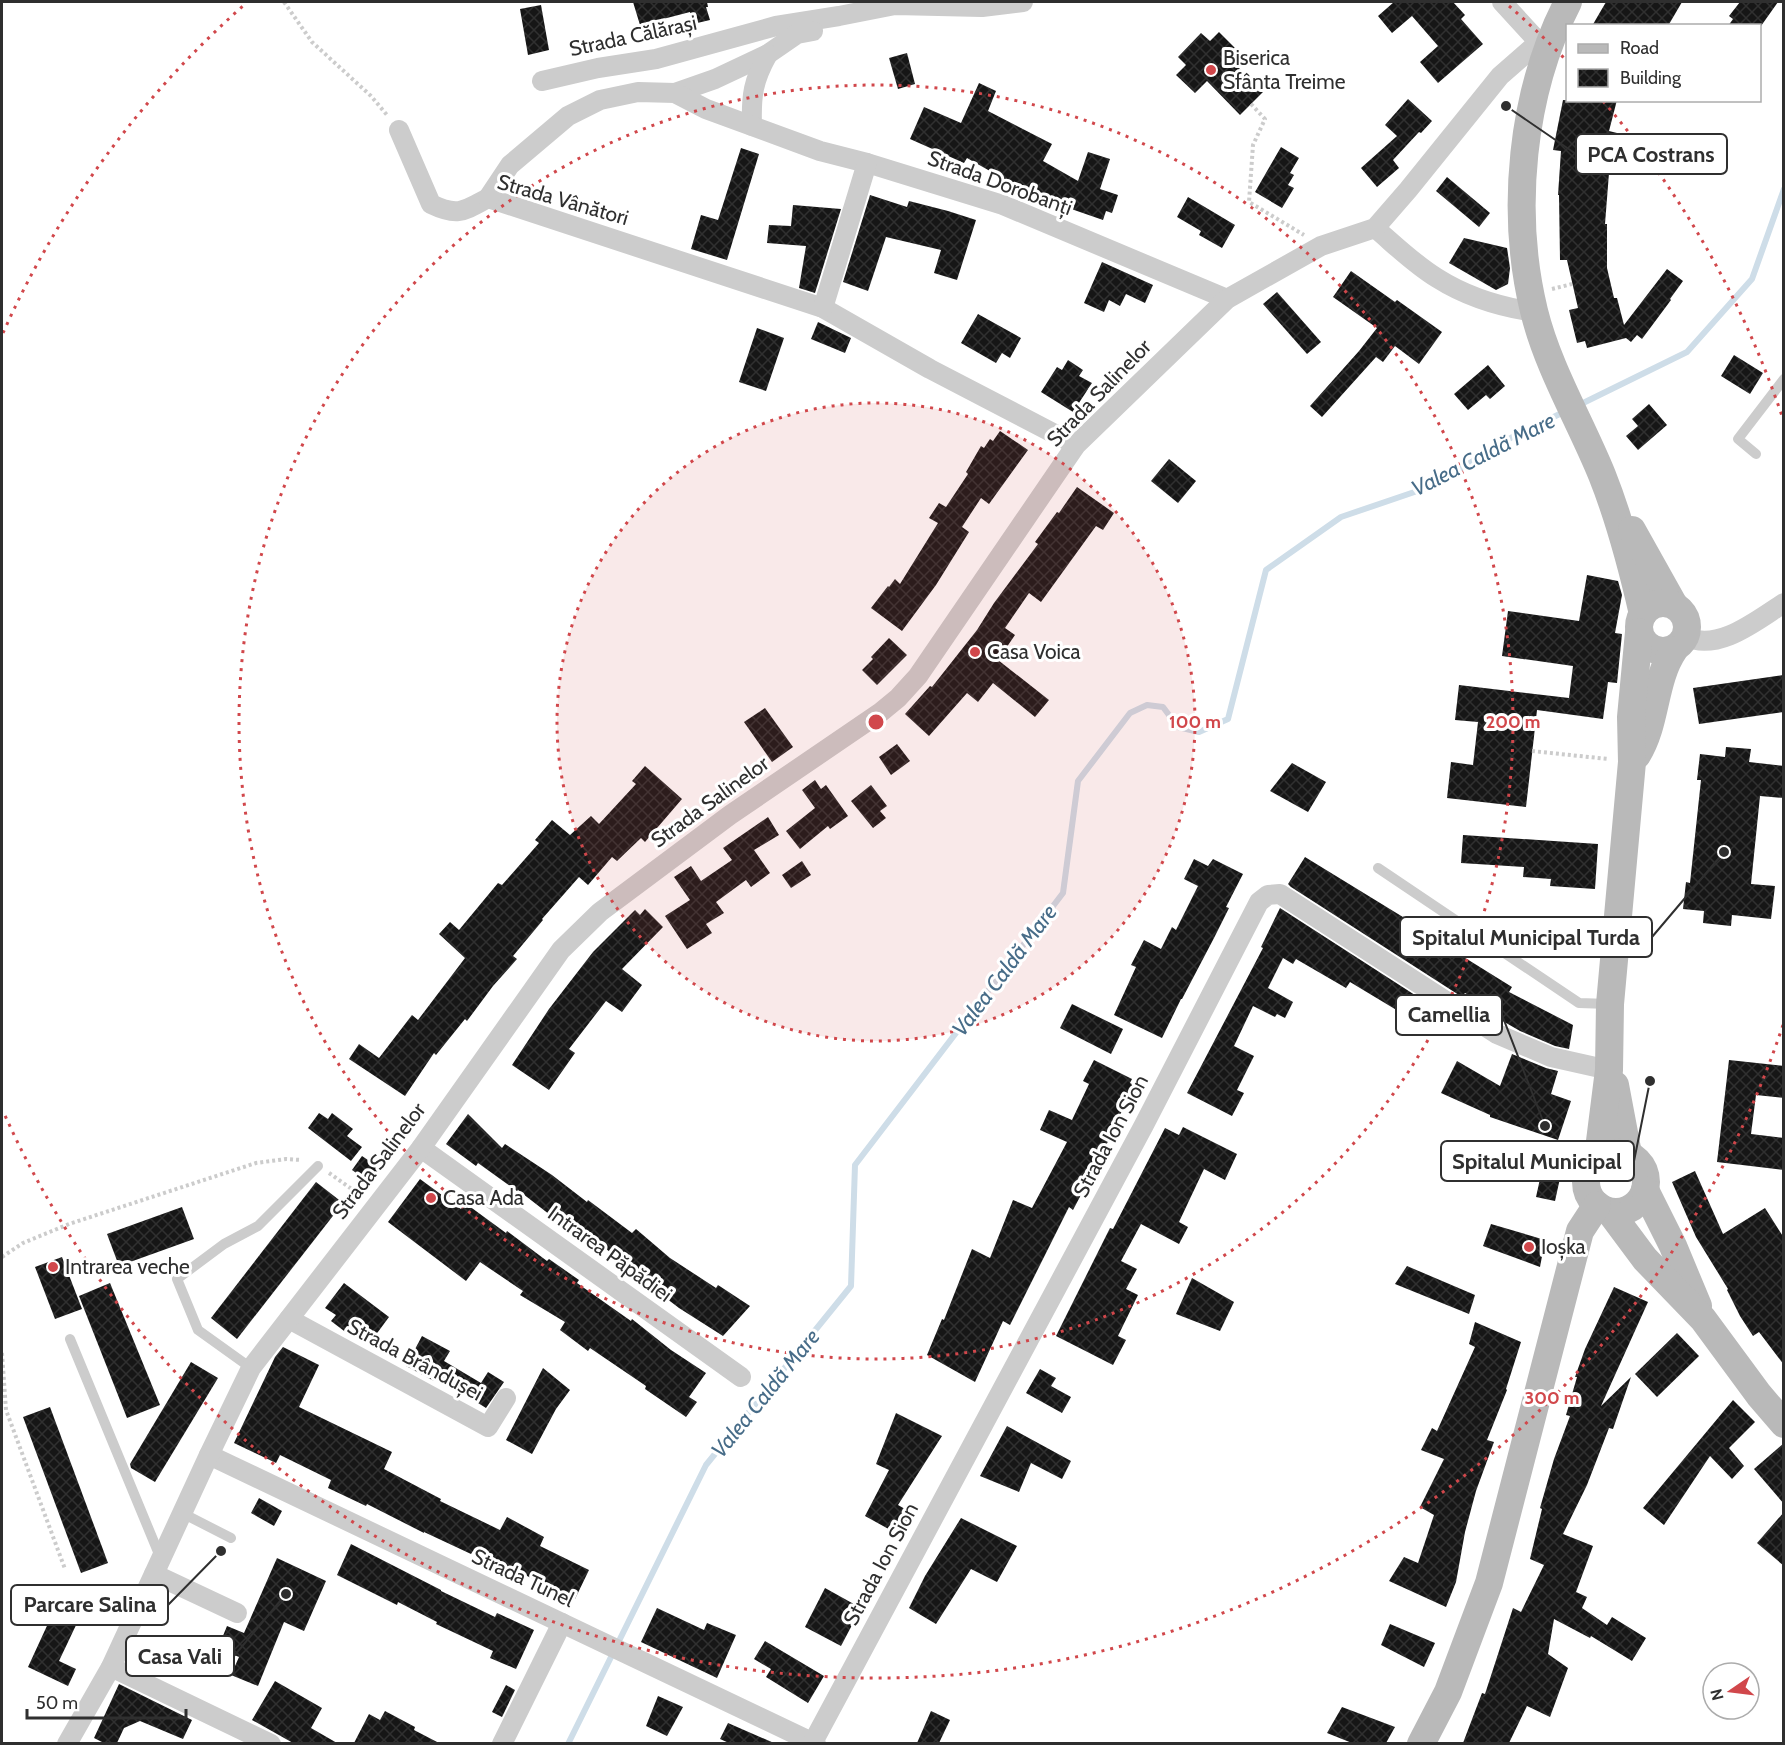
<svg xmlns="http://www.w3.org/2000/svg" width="1785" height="1745" font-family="Cabin,sans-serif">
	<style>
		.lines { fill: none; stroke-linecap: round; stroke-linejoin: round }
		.stream { stroke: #cedde8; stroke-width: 6 }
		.building { fill: url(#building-cross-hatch) }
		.path { stroke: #ccc; stroke-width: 4; stroke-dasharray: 3 3; stroke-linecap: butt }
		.lane { stroke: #ccc; stroke-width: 10 }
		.street { stroke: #ccc; stroke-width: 20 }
		.secondary { stroke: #b9b9b9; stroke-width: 28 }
		.ring { fill: none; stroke: #d1474b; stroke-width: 3; stroke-dasharray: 3 6 }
		.poi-dot { fill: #d1474b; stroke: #fff; stroke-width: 2 }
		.labels { text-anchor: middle; stroke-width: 6; stroke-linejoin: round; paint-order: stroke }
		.street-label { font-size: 21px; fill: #2f2f2f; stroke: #fff }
		.poi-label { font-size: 21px; fill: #2f2f2f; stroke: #fff; text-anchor: start }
		.water-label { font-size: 22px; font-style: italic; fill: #476c88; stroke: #fff }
		.centre { fill: #d1474b; stroke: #fff; stroke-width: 3 }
		.ring-label { font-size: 18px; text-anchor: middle; font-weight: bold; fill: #d1474b; stroke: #fff; stroke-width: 6; stroke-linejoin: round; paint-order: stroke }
		.leader { fill: none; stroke: #2f2f2f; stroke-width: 2 }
		.callout-dot { fill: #2f2f2f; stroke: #fff; stroke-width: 2 }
		.callout { fill: #fff; stroke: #2f2f2f; stroke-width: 2 }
		.callout-label { font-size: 22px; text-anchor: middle; font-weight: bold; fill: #2f2f2f }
	</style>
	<defs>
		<pattern id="building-cross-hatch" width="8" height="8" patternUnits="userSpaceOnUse" patternTransform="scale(1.5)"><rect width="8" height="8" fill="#161616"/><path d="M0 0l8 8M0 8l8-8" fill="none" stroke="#303030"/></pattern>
	</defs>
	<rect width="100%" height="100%" fill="#fff"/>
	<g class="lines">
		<g class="stream">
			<polyline points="1577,406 1687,352 1752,279 1784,189"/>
			<polyline points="568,1744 706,1465 851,1286 855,1165 1063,893 1078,781 1130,713 1147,705 1163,707 1178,727 1199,732 1228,719 1266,570 1341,517 1432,486 1514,436 1566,411"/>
		</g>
	</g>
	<g class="building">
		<polygon points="633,2 707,2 708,7 706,7 710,20 693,24 690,12 640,25"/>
		<polygon points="1394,2 1453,2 1465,15 1461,19 1483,44 1438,83 1420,62 1438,46 1412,16 1392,33 1378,16"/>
		<polygon points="1606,2 1682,2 1668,26 1592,26"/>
		<polygon points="1740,2 1778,2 1761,26 1728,26 1733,19 1729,16"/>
		<polygon points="541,5 549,50 528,55 520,9"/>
		<polygon points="1219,32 1235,48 1227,56 1263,92 1240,115 1207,81 1195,93 1176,75 1186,65 1178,57 1201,33 1210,41"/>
		<polygon points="907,53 915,84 898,89 889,58"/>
		<polygon points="979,83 996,91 988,111 1052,144 1043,161 1078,181 1088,152 1110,159 1100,189 1118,195 1112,213 1106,211 1103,220 1054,203 1027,187 1025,191 967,158 964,163 910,139 924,107 961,123"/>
		<polygon points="1408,99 1432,121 1421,133 1419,132 1393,160 1399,168 1377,187 1361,168 1397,136 1385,125"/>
		<polygon points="1563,100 1617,100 1609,131 1617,133 1609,173 1605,224 1607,224 1607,268 1614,298 1617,298 1624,325 1667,269 1683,281 1670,299 1671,300 1642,339 1637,335 1631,342 1626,338 1587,348 1585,341 1577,343 1569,310 1578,308 1567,260 1560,260 1559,195 1558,195 1561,151 1553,150"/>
		<polygon points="1281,147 1299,158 1290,173 1294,175 1288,185 1294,188 1282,208 1255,192"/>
		<polygon points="741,148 759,154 727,260 691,249 701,215 718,220"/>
		<polygon points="1447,177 1490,213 1479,227 1436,191"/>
		<polygon points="870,195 907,207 909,201 948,211 976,220 957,280 934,273 941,250 886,237 868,291 843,282"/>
		<polygon points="1188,197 1235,225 1222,248 1199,235 1201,231 1177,217"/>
		<polygon points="793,205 841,209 815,293 799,288 806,246 767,243 769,225 791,226"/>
		<polygon points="1464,238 1507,248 1510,268 1508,284 1496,290 1449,263"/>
		<polygon points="1102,262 1153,285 1145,303 1126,294 1120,306 1109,300 1104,312 1084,303"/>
		<polygon points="1351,271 1395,302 1397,300 1442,332 1419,364 1395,346 1383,362 1376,357 1322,417 1310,406 1359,351 1377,328 1333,297"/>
		<polygon points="1277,292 1321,342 1307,354 1263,304"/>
		<polygon points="978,314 1021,338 1010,358 1002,353 996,363 961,343"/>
		<polygon points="818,322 851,338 845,353 811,339"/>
		<polygon points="757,328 784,338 766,391 739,382"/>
		<polygon points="1734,355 1763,373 1750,394 1721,376"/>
		<polygon points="1068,360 1083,370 1079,376 1092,383 1073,412 1041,392 1057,367 1062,370"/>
		<polygon points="1488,365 1505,386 1490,399 1486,395 1468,410 1454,394"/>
		<polygon points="1649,404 1667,425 1638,450 1626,436 1638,426 1632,419"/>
		<polygon points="1000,431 1028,450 989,504 981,498 962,527 969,532 936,585 902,631 871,608 888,586 889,587 895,579 900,584 938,523 929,518 939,503 946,507 968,474 966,472 981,446 984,448 990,439 993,441"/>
		<polygon points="1169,459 1196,481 1178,503 1151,481"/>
		<polygon points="1077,487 1114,513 1103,530 1096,526 1041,602 1029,593 1005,628 1015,635 998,660 1049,700 1035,717 993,683 978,702 967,693 929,736 905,714 930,686 932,687 977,630 994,603 1038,544 1035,542 1057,512 1059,513"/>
		<polygon points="1587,575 1618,581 1622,595 1615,633 1622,634 1617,683 1608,682 1603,719 1537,710 1526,807 1447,798 1451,762 1473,765 1478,722 1455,720 1459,685 1569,698 1573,666 1502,656 1508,611 1579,621"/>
		<polygon points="889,638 907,655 877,685 862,670 873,659 871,657"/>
		<polygon points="1784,675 1784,712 1699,724 1693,688"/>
		<polygon points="765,708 793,747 772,762 744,722"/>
		<polygon points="897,744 910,761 891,775 879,757"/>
		<polygon points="1726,747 1751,749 1749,762 1784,766 1784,798 1760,796 1751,884 1775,886 1771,919 1732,915 1731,926 1703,923 1704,911 1683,909 1686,882 1690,883 1701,780 1697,780 1700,754 1725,757"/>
		<polygon points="1292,763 1326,782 1308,812 1270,791"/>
		<polygon points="645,766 682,799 645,842 641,838 617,861 612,857 588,885 579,877 542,919 543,920 513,956 517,959 493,986 467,1021 465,1019 436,1055 434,1053 405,1096 349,1059 359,1044 379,1058 412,1015 418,1020 465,958 439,934 450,922 459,930 498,883 502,885 539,843 535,840 552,820 570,835 591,816 599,824 636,784 632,781"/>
		<polygon points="815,780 821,789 826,785 848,816 830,829 828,826 800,849 786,831 815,808 802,790"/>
		<polygon points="871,785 887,806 880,811 886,818 873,828 851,801"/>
		<polygon points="768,817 779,835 754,850 770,873 751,887 746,880 716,902 724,913 706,924 712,933 687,949 665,916 690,900 674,877 691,866 701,881 732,860 723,848"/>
		<polygon points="1463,835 1598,844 1595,889 1550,886 1551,879 1523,877 1524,867 1461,863"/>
		<polygon points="1305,857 1447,944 1446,946 1512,987 1509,992 1573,1025 1569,1049 1555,1046 1520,1031 1501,1020 1503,1016 1465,993 1462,997 1291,887 1288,884"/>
		<polygon points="1194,859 1208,866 1213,859 1243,874 1226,907 1229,908 1214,938 1182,999 1181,999 1162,1038 1114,1015 1136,967 1131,965 1144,940 1161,949 1172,927 1176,930 1198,886 1184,879"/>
		<polygon points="802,861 811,875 791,888 782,875"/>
		<polygon points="1280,908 1449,1017 1438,1035 1350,982 1346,988 1296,959 1293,964 1283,958 1268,988 1293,1002 1285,1018 1277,1014 1275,1017 1253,1006 1234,1046 1254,1056 1237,1090 1244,1093 1232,1116 1187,1093 1263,948 1261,947"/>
		<polygon points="645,909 663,927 622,969 642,985 622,1012 606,1001 569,1049 575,1053 549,1090 512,1065 549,1009 593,952 635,910 640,915"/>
		<polygon points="1072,1004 1123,1029 1111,1054 1060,1028"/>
		<polygon points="1512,1054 1546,1068 1558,1071 1551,1094 1571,1101 1558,1140 1490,1117 1490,1115 1441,1093 1457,1061 1500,1086"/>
		<polygon points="1094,1060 1132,1079 1130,1083 1138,1087 1130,1104 1126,1102 1099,1161 1073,1210 1069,1207 1010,1325 1003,1321 975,1382 927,1355 942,1319 944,1320 972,1249 990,1258 1013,1200 1032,1208 1067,1142 1040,1130 1049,1110 1072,1120 1089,1084 1083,1081"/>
		<polygon points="1729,1060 1784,1066 1784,1098 1756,1095 1751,1134 1784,1138 1784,1170 1717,1162"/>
		<polygon points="319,1113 328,1119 332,1113 353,1129 347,1136 362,1147 351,1161 308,1128"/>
		<polygon points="468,1114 502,1148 505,1144 552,1175 587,1202 588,1200 632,1233 636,1229 670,1258 716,1288 718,1285 750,1306 723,1336 679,1308 641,1279 604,1247 602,1250 556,1216 554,1218 518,1190 517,1191 478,1163 476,1166 446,1144"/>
		<polygon points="1183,1127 1237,1154 1225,1180 1204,1169 1179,1222 1188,1227 1179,1244 1141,1224 1121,1261 1137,1269 1126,1289 1138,1295 1118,1336 1126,1340 1113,1365 1056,1336 1110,1228 1113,1229 1165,1128 1179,1135"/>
		<polygon points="362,1156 380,1168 369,1182 352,1170"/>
		<polygon points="1545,1156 1564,1160 1555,1201 1536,1197"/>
		<polygon points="1695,1171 1723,1234 1765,1208 1784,1238 1784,1365 1759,1332 1753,1336 1740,1316 1727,1290 1728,1289 1696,1237 1672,1182"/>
		<polygon points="420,1179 461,1209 465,1203 506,1233 507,1231 547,1261 549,1259 579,1280 577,1283 631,1321 632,1319 671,1350 706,1373 689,1397 697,1402 686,1417 645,1389 646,1386 590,1348 588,1351 560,1330 565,1322 520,1295 523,1291 480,1262 466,1281 388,1222"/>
		<polygon points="316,1182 343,1203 237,1339 211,1318"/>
		<polygon points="182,1207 194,1239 119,1266 107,1234"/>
		<polygon points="1491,1224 1545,1240 1540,1267 1483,1246"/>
		<polygon points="62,1257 82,1309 55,1319 35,1267"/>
		<polygon points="1407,1266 1475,1295 1469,1314 1395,1284"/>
		<polygon points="1192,1278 1234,1302 1220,1331 1176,1314"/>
		<polygon points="110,1283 160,1405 127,1418 79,1296"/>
		<polygon points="344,1283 389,1317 375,1336 361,1325 352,1337 331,1321 336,1315 325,1308"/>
		<polygon points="1614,1287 1648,1302 1601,1406 1631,1377 1613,1429 1609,1428 1587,1485 1563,1534 1593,1546 1576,1592 1587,1597 1582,1608 1607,1625 1612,1617 1646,1638 1632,1661 1591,1636 1590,1638 1554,1619 1548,1654 1568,1668 1550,1717 1527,1706 1509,1743 1463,1743 1482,1693 1485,1694 1513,1608 1521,1612 1544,1565 1530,1559 1542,1509 1540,1508 1554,1459 1570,1416 1566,1415 1577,1377 1575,1377 1585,1349"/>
		<polygon points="1475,1322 1521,1342 1506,1389 1507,1390 1487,1440 1494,1442 1476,1491 1465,1532 1456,1582 1446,1607 1389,1581 1404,1557 1418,1563 1434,1515 1420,1507 1444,1459 1421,1450 1432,1428 1437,1431 1475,1347 1469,1344"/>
		<polygon points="1677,1333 1699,1356 1657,1397 1635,1374"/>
		<polygon points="422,1336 450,1351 444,1361 481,1383 488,1372 504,1382 486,1408 436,1377 434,1381 406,1366"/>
		<polygon points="283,1347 319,1365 299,1407 392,1452 384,1469 441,1499 440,1501 500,1530 507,1517 544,1537 540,1546 589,1570 575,1599 525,1575 523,1577 473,1551 471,1554 424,1532 424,1533 367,1504 366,1506 328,1488 331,1480 280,1455 276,1463 234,1443 275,1357"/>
		<polygon points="191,1362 218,1378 155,1482 131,1468 130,1464"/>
		<polygon points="543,1368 570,1390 556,1409 532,1454 506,1440"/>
		<polygon points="1040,1369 1056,1378 1051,1386 1071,1397 1062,1413 1026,1393"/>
		<polygon points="1733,1400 1755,1422 1729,1448 1744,1466 1732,1479 1710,1456 1664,1525 1643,1508"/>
		<polygon points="50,1407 108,1563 81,1573 23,1417"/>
		<polygon points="896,1413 942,1436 898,1505 912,1513 903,1537 865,1516 889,1470 876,1464"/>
		<polygon points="1007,1426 1071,1461 1062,1479 1031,1463 1019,1492 980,1476"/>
		<polygon points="1784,1443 1784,1504 1754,1469"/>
		<polygon points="259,1498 282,1511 274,1526 251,1513"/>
		<polygon points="1784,1512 1784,1566 1757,1543"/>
		<polygon points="961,1518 1017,1546 997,1582 971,1569 936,1624 909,1608 925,1576"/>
		<polygon points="351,1544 441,1590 441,1591 495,1617 497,1613 534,1630 516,1669 490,1658 493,1651 436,1624 437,1622 398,1602 397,1605 337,1575"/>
		<polygon points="277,1558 326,1581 304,1631 284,1622 258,1686 231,1675 239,1657 218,1648 227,1626 244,1633"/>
		<polygon points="825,1588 861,1608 841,1646 805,1627"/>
		<polygon points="63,1591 87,1602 59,1661 76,1669 68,1686 28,1667"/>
		<polygon points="657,1608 704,1630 707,1623 736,1635 717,1678 641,1642"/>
		<polygon points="1390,1624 1435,1643 1424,1667 1381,1645"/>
		<polygon points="765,1641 824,1676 808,1703 766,1677 771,1669 754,1659"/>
		<polygon points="275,1681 322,1708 311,1728 337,1743 293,1743 252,1720"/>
		<polygon points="119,1684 192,1720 183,1739 140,1721 124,1728 117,1743 104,1743 94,1738"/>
		<polygon points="506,1685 515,1690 502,1717 492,1712"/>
		<polygon points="658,1696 683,1707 667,1736 646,1726"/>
		<polygon points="1342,1707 1395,1727 1386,1743 1352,1743 1327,1733"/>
		<polygon points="385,1711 415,1727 414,1730 439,1743 354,1743 369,1714 380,1720"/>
		<polygon points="931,1711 950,1720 939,1743 917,1743"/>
		<polygon points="728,1723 774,1743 729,1743 720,1739"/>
	</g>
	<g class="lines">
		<g class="path">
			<polyline points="284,2 312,42 371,96 387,115"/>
			<polyline points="1251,104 1265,119 1253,145 1249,202 1304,235"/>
			<polyline points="1552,289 1572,284"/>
			<polyline points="1532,751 1608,759"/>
			<polyline points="329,1173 360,1195"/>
			<polyline points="2,1257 23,1243 69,1224 256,1163 286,1159 301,1160"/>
			<polyline points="2,1353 6,1410 65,1569"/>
		</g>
		<g class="lane">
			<polyline points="1756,454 1738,439 1784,379"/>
			<polyline points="1378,868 1579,1003 1609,1004"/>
			<polyline points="70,1339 161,1559"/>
			<polyline points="251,1368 198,1330 177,1279 224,1244 258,1226 318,1166"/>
			<polyline points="182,1513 231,1538"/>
		</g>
		<g class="street">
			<polyline points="1502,2 1547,51"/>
			<polyline points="542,81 598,68 656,59 776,26 839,16 895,5 982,7 1023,2"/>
			<polyline points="675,93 715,79 768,54 797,34 813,31"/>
			<path d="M752,126C751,95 753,81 768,54"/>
			<path d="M399,130L431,204C458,217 464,211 488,198L823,308L930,369L1076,445"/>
			<polyline points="488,198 510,165 568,116 600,100 638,92 675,93 706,109 820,151 867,163 1003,205 1227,299"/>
			<path d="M1375,228C1395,245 1414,264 1437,278C1467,297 1500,307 1534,312"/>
			<polyline points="823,308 867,163"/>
			<path d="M1686,637C1719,652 1757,620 1784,603"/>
			<polyline points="421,1148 741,1377"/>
			<polyline points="289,1319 488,1427 506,1398"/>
			<polyline points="209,1455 816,1744"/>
			<polyline points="154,1574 237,1613"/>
			<polyline points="111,1667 271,1744"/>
			<polyline points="67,1744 111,1667 209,1455 251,1368 421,1148 561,950 600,912 730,815 881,712 898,698 918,676 1076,445 1227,299 1321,246 1375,228 1408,190 1500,76 1539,42"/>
			<polyline points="502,1744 562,1623"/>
			<polyline points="812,1744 1144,1125 1259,902 1268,895 1280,894 1497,1034 1551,1057 1609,1070"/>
		</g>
		<g class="secondary">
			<path d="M1568,2C1521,93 1510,212 1534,311C1548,368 1580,421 1602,475C1620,520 1632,566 1643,614"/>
			<polyline points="1632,530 1674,605"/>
			<circle cx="1663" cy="627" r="24"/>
			<path d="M1637,755C1657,723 1653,681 1674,650"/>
			<polyline points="1615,1085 1628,1154"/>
			<circle cx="1616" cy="1182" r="30"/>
			<polyline points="1598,1157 1609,1070 1610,1004 1632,762 1631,717 1639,632"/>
			<polyline points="1645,1190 1673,1246 1698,1306"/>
			<polyline points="1610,1212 1645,1259 1703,1319 1759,1395 1784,1424"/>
			<polyline points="1421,1744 1448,1692 1489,1583 1580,1231 1597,1205"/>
		</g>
	</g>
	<circle cx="876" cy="722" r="319" fill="#d1474b" fill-opacity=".12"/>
	<g class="ring">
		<circle cx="876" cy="722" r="319"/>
		<circle cx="876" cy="722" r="637"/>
		<path d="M1783 1025A956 956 0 0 1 3 1111M3 333A956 956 0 0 1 243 6M1509 6A956 956 0 0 1 1564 58M1603 101A956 956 0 0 1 1783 419"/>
	</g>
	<g class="poi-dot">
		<circle cx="1211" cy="70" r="6"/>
		<circle cx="975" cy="652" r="6"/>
		<circle cx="431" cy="1198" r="6"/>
		<circle cx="1529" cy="1247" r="6"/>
		<circle cx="53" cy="1267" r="6"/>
	</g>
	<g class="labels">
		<g class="street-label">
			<text transform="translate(633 36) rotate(-12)" y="7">Strada Călărași</text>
			<text transform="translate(1000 183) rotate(20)" y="7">Strada Dorobanți</text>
			<text transform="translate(563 200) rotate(16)" y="7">Strada Vânători</text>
			<text transform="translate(1099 393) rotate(-46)" y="7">Strada Salinelor</text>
			<text transform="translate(710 802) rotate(-36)" y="7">Strada Salinelor</text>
			<text transform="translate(1111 1136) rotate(-62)" y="7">Strada Ion Sion</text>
			<text transform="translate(379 1161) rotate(-53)" y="7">Strada Salinelor</text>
			<text transform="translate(610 1254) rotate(36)" y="7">Intrarea Păpădiei</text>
			<text transform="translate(415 1360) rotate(28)" y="7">Strada Brândușei</text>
			<text transform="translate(881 1564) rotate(-62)" y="7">Strada Ion Sion</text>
			<text transform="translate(523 1578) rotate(25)" y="7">Strada Tunel</text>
		</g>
		<g class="poi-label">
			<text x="1223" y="65">Biserica<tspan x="1223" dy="24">Sfânta Treime</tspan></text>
			<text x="987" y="659">Casa Voica</text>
			<text x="443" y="1205">Casa Ada</text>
			<text x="1541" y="1254">Ioșka</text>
			<text x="65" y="1274">Intrarea veche</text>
		</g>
		<g class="water-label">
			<text transform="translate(1483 454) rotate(-27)" y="8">Valea Caldă Mare</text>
			<text transform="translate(1004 970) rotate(-53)" y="8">Valea Caldă Mare</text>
			<text transform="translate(765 1393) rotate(-51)" y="8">Valea Caldă Mare</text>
		</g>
	</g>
	<circle cx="876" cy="722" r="9" class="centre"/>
	<g class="ring-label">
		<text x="1195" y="728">100 m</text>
		<text x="1513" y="728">200 m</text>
		<text x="1552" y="1404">300 m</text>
	</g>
	<path class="leader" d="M1506 106L1576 154M1724 852L1652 937M1545 1126L1502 1015M1650 1081L1634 1161M221 1551L168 1605M286 1594L234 1656"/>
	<g class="callout-dot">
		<circle cx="1506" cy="106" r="6"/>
		<circle cx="1724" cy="852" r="6"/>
		<circle cx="1545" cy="1126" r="6"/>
		<circle cx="1650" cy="1081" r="6"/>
		<circle cx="221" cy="1551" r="6"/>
		<circle cx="286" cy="1594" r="6"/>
	</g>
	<g class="callout">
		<rect x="1576" y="134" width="151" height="40" rx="6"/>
		<rect x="1400" y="917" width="252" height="40" rx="6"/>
		<rect x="1396" y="995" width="106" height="40" rx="6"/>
		<rect x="1441" y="1141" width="193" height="40" rx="6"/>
		<rect x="11" y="1585" width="157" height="40" rx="6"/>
		<rect x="126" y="1636" width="108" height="40" rx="6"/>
	</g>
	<g class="callout-label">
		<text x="1651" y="162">PCA Costrans</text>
		<text x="1526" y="945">Spitalul Municipal Turda</text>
		<text x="1449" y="1022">Camellia</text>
		<text x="1537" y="1169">Spitalul Municipal</text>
		<text x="90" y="1612">Parcare Salina</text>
		<text x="180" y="1664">Casa Vali</text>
	</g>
	<rect width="1785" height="1745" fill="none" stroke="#2f2f2f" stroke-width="6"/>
	<rect x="1566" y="24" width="195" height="78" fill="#ffffff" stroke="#acacac" stroke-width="1.5"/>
	<rect x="1578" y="44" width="30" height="9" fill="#b9b9b9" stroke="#acacac" stroke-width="1.5"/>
	<text x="1620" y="54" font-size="18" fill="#2f2f2f">Road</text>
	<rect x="1578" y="69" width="30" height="18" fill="url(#building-cross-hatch)" stroke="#acacac" stroke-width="1.5"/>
	<text x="1620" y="84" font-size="18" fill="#2f2f2f">Building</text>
	<g transform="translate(1731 1691) rotate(256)"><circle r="28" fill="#ffffff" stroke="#acacac" stroke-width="1.5"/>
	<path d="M0-4.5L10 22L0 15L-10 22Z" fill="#d1474b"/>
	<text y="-9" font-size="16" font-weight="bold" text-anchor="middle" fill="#2f2f2f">N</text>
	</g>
	<path d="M27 1709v9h159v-9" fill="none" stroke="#2f2f2f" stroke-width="3"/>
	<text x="36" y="1709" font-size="18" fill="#2f2f2f" stroke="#ffffff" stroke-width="4.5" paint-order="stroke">50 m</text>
</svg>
